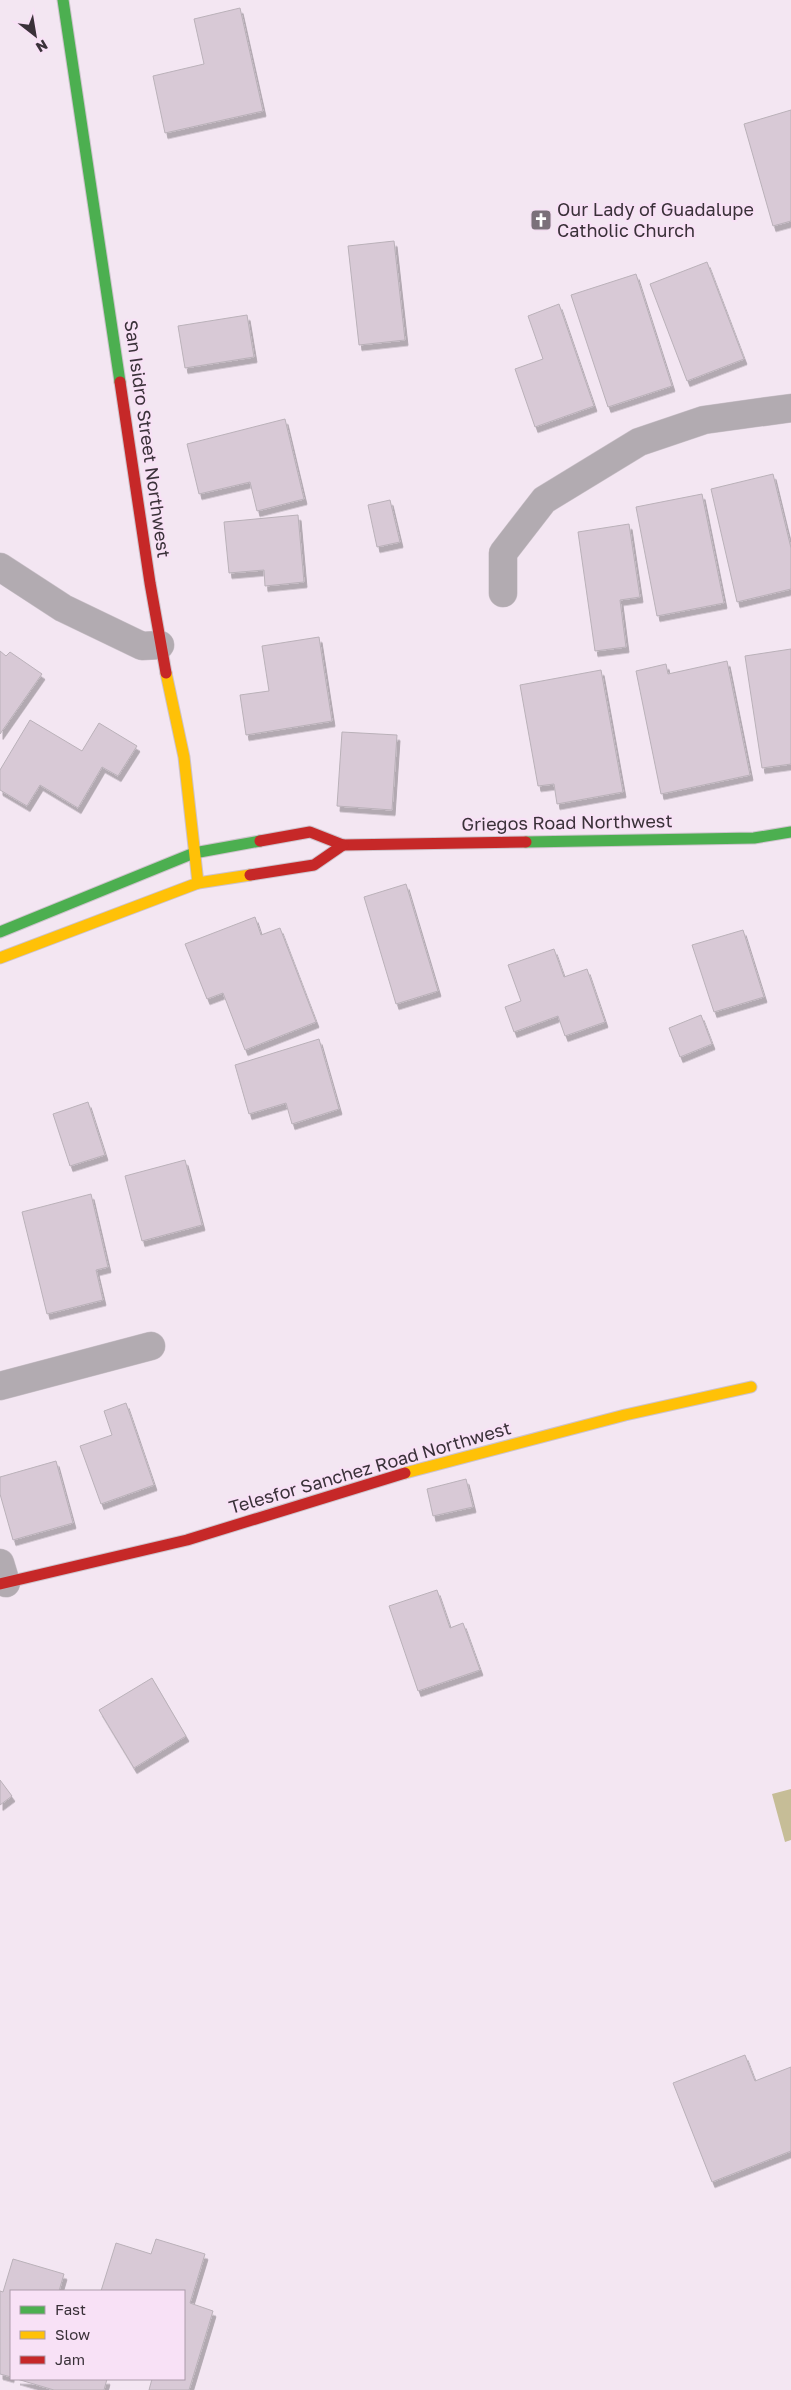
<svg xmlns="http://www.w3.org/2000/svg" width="791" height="2390" font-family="'Golos Text',sans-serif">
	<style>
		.water { fill: #c6bd97 }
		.building { fill: #d8c9d6; stroke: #bab1b9; filter: url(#shadow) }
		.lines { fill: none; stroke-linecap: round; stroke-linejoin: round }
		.street-casing { stroke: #cdc3cc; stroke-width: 29 }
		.fast-casing { stroke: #cdc3cc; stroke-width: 13 }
		.slow-casing { stroke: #cdc3cc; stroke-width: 13 }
		.jam-casing { stroke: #cdc3cc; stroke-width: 13 }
		.street { stroke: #b2abb1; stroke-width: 28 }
		.fast { stroke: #4caf50; stroke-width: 11 }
		.slow { stroke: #ffc107; stroke-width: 11 }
		.jam { stroke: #c62828; stroke-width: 11 }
		.labels { text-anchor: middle; stroke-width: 4.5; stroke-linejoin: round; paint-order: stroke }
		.poi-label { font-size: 18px; fill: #3a3139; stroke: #f8e1f6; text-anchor: start }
		.street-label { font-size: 18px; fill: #3a3139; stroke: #f8e1f6 }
	</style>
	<defs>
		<filter id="shadow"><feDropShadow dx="3" dy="5.5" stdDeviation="0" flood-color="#0004"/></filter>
	</defs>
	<rect width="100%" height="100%" fill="#f3e6f2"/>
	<polygon class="water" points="791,1789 791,1840 785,1842 772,1794"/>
	<g class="building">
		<polygon points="240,8 263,111 165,133 153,76 204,64 194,19"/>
		<polygon points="791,110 791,221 773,226 744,124"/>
		<polygon points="394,241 405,340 359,345 348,246"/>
		<polygon points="707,262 744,359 687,381 650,284"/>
		<polygon points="636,274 672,386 608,407 571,295"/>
		<polygon points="559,304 594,406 535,427 515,369 543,359 528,316"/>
		<polygon points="247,315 254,357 185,368 178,326"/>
		<polygon points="285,419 304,499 257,511 250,482 199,494 187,444"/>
		<polygon points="773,474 791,548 791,589 737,602 711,489"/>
		<polygon points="702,494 724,603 657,616 636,507"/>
		<polygon points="390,500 400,542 377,547 368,505"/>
		<polygon points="298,515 304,582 265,586 264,570 229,573 224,522"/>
		<polygon points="629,524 640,597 620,600 626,647 595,651 578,532"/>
		<polygon points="319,637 332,721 246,735 240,695 269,691 262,646"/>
		<polygon points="791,649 791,764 762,768 745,656"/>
		<polygon points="0,651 6,656 10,652 42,674 0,734"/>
		<polygon points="727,661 750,775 661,794 636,671 666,664 668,674"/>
		<polygon points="601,670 623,792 557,804 554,784 538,786 520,685"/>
		<polygon points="30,720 82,751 99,723 137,746 118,776 102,767 78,808 40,785 27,806 0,790 0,770"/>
		<polygon points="342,732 397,735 392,810 337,806"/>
		<polygon points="406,884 438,991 396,1004 364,897"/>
		<polygon points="255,917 261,935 280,928 316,1022 245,1050 223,993 207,999 185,944"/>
		<polygon points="743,930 764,997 714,1012 692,945"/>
		<polygon points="554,949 564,977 587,969 605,1022 565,1036 558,1016 514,1032 505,1007 521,1001 508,965"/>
		<polygon points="701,1015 712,1044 680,1057 669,1028"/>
		<polygon points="319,1039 339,1109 292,1124 286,1103 249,1114 235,1065"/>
		<polygon points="88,1102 105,1155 70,1166 53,1114"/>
		<polygon points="185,1160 202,1225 142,1241 125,1176"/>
		<polygon points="91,1194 108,1267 96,1270 103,1300 47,1314 22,1212"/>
		<polygon points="126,1403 154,1485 101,1504 80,1446 112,1435 104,1411"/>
		<polygon points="56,1461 73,1523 13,1540 0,1494 0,1477"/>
		<polygon points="466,1479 473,1507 433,1516 427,1489"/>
		<polygon points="437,1590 450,1628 463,1623 480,1670 418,1691 389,1606"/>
		<polygon points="152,1678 186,1736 134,1768 99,1710"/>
		<polygon points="0,1780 12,1796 0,1805"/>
		<polygon points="745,2055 755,2081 791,2067 791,2151 712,2182 673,2083"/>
		<polygon points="156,2239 205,2254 190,2303 213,2311 189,2390 149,2390 152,2379 184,2379 184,2291 101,2291 116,2243 151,2254"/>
		<polygon points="13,2259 64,2274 59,2291 11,2291 11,2377 0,2374 0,2291 3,2292"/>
		<polygon points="17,2379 107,2379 104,2390 54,2390"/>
	</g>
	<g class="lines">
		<g class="street-casing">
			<g id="street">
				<polyline points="0,567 63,608 142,646 160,645"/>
				<polyline points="503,593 503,553 544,500 639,442 704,420 791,408"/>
				<polyline points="0,1386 151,1346"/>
				<polyline points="0,1563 6,1583"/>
			</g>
		</g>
		<g class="fast-casing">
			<g id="fast">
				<polyline points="63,0 120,382"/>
				<polyline points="526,842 754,838 791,832"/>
				<polyline points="0,932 194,853 260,841"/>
			</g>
		</g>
		<g class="slow-casing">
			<g id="slow">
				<polyline points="166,673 184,757 198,883"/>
				<polyline points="0,958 198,883 250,875"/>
				<polyline points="405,1473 625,1415 751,1387"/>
			</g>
		</g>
		<g class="jam-casing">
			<g id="jam">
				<polyline points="120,382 150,583 166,673"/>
				<polyline points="260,841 310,832 343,845 526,842"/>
				<polyline points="250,875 314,865 343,845"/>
				<polyline points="0,1584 187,1540 405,1473"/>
			</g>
		</g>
		<use href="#street" class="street"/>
		<use href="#fast" class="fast"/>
		<use href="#slow" class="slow"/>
		<use href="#jam" class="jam"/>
	</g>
	<defs>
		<g id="church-square" transform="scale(1.125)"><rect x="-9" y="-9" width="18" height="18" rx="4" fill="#7b707a" stroke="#f8e1f6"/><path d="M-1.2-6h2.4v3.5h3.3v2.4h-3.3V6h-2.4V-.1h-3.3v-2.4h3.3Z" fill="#fff"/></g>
	</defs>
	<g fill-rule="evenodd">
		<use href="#church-square" x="541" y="220"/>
	</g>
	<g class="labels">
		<g class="poi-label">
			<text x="557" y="216">Our Lady of Guadalupe<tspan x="557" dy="21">Catholic Church</tspan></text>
		</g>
		<g class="street-label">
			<text transform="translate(147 439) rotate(82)" y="6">San Isidro Street Northwest</text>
			<text transform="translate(567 823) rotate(-1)" y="6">Griegos Road Northwest</text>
			<text transform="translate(370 1468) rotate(-16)" y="6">Telesfor Sanchez Road Northwest</text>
		</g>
	</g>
	<rect x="10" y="2290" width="175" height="90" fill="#f8e1f6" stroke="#ac9baa"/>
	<rect x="20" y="2306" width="25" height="8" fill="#4caf50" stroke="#ac9baa"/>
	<text x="55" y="2315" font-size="15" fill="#3a3139">Fast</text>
	<rect x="20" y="2331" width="25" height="8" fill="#ffc107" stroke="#ac9baa"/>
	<text x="55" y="2340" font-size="15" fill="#3a3139">Slow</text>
	<rect x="20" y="2356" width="25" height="8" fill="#c62828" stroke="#ac9baa"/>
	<text x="55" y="2365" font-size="15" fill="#3a3139">Jam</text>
	<g transform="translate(35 35) rotate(149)" stroke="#f8e1f6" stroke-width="4" paint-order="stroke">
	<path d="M0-4L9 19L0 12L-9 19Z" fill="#3a3139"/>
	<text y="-8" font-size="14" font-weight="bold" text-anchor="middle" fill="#3a3139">N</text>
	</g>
</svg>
